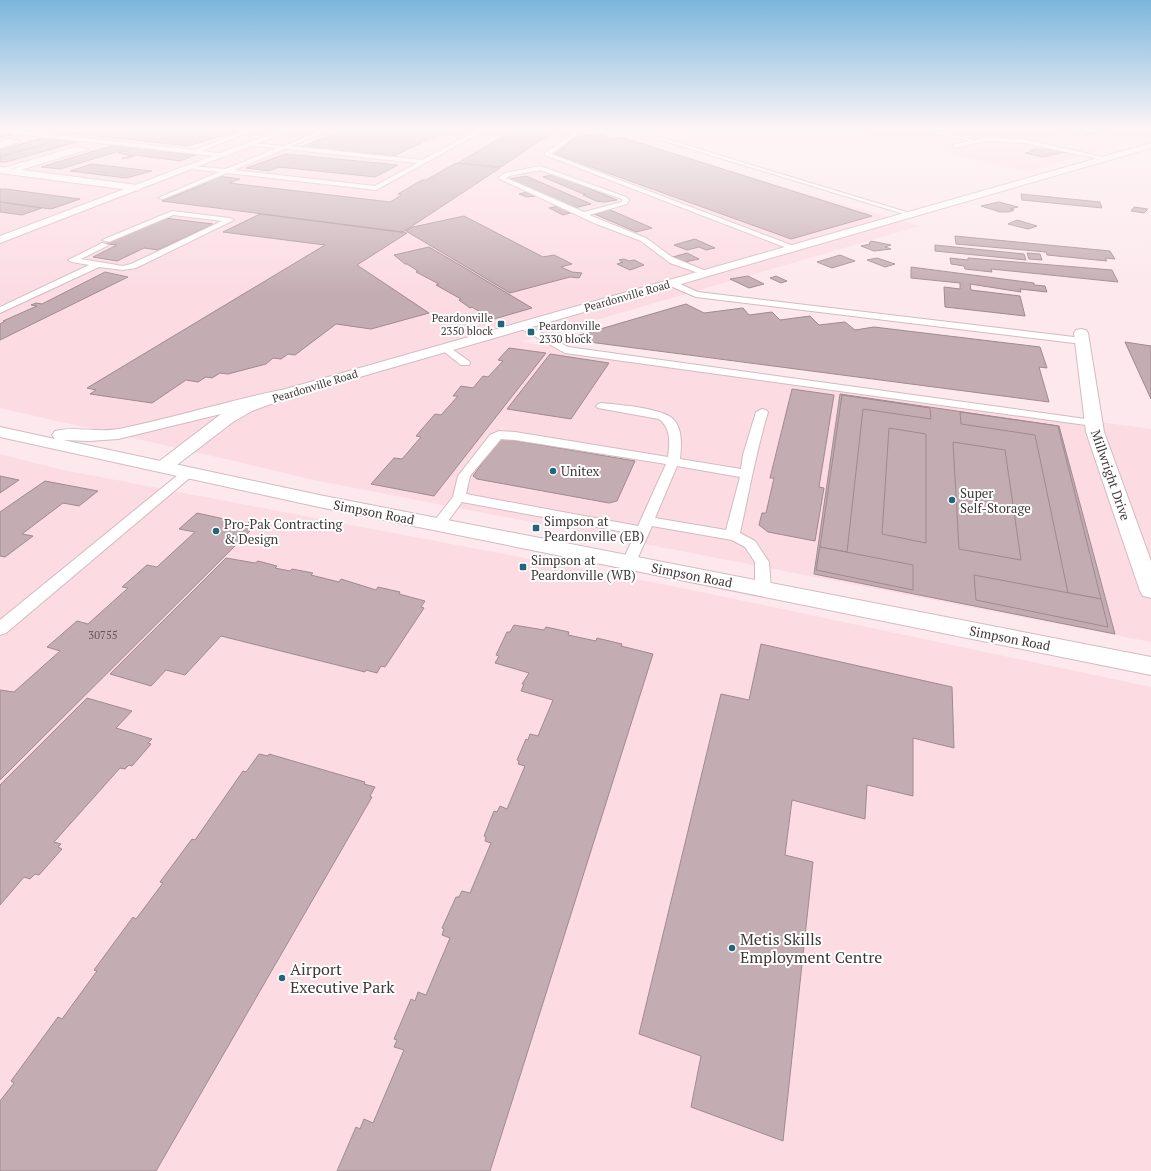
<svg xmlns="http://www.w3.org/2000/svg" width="1151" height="1171" font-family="'PT Serif',serif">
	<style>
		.built { fill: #fcdbe3 }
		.building { fill: #c3acb2; stroke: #a08a90 }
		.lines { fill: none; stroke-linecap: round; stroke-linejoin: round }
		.service-casing { stroke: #d2bbc1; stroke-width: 2 }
		.minor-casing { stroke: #d2bbc1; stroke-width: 2 }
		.tertiary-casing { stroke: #d2bbc1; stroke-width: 2 }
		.secondary-casing { stroke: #d2bbc1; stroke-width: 2 }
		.service { fill: #fff; fill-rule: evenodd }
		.minor { fill: #fff; fill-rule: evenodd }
		.tertiary { fill: #fff; fill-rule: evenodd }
		.secondary { fill: #fff; fill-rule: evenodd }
		.poi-dot { fill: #226778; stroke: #fff; stroke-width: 1.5 }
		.labels { text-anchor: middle; stroke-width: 4; stroke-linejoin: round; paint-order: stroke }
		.far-street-label { font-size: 11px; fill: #403739; stroke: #fff }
		.far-poi-label { font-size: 11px; fill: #403739; stroke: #fff; text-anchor: end }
		.number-label { font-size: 11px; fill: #615457 }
		.poi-label { font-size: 13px; fill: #403739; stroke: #fff; text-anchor: start }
		.street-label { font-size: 13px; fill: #403739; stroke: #fff }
		.near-poi-label { font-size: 16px; fill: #403739; stroke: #fff; text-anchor: start }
	</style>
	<rect width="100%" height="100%" fill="#fce8ed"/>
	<g class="built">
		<polygon points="0,129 584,129 920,226 520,342 1151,429 1151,642 319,481 230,460 0,408"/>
		<polygon points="844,129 1151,129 1151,136 1026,172"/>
		<polygon points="0,454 58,469 687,589 1151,687 1151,1171 0,1171"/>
	</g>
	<g class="building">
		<polygon points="35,129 202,129 236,132 187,146"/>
		<polygon points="346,129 450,129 394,156 301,147"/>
		<polygon points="515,129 558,129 501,167 458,163"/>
		<polygon points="1058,129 1112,129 1088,135"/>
		<polygon points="0,132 14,134 0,137"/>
		<polygon points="597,134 613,139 621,137 872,216 791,239 555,154 576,137"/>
		<polygon points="46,137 63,139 0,156 0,150"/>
		<polygon points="63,139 81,141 6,162 0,162 0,157"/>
		<polygon points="114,145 133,147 60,169 41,167"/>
		<polygon points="134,148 196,155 180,161 135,155 129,158 122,158 132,156 118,153"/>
		<polygon points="1049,148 1065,152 1043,157 1025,153 1034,151 1030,150 1036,149 1042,150"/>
		<polygon points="286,154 398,165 375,177 279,167 269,171 246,168"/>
		<polygon points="456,163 500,168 403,232 162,201 205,184 201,183 218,176 240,179 229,183 390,202 402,195 398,194 422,180 426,180"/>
		<polygon points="92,164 152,171 126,178 70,171"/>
		<polygon points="554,174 617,200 605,202 596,201 583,195 586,195 543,177"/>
		<polygon points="526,176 591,204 574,208 510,179"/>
		<polygon points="0,189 6,189 80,199 51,209 0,202"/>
		<polygon points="527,192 535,196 527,197 519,194"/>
		<polygon points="1021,194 1100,202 1102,208 1022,200"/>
		<polygon points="0,202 26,206 42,208 22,215 0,212"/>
		<polygon points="999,202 1018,207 1010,209 1014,210 1009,212 1000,212 981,206"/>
		<polygon points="559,206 574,212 563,215 549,208"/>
		<polygon points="1134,207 1148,209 1144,213 1131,211"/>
		<polygon points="608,209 652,228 636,232 592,213"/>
		<polygon points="260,214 407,233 357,265 429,313 371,329 336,324 295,355 288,354 281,359 273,358 266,364 228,374 220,373 212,378 206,377 198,382 186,380 152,403 90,394 96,390 87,388 325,245 223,232"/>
		<polygon points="464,216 543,257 554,255 572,264 561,267 572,272 582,273 579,278 570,277 510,293 406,231 413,227"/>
		<polygon points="164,218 213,224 158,250 144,248 117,261 93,257 117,245 105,244"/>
		<polygon points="1017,220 1037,226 1028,229 1008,224"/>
		<polygon points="955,236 1110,251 1115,259 1105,258 1107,261 1047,255 1046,252 956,244"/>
		<polygon points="695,239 715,248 706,250 699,247 687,250 674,245"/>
		<polygon points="871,241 891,245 885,247 891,249 874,251 861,246 870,244 869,243"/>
		<polygon points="935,245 1024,254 1026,260 935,251"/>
		<polygon points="429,247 460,265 532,308 494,319 488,315 485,315 472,307 470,308 459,300 461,299 436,285 439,284 416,272 418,271 407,264 405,264 394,255"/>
		<polygon points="687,253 699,259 685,262 673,257"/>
		<polygon points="1027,253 1040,254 1042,260 1029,259"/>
		<polygon points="840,255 855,261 832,268 817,262"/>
		<polygon points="877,258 895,264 885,267 867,260"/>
		<polygon points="950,258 968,260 968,258 1112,270 1118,282 991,269 992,272 965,269 964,266 951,264"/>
		<polygon points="624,259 629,261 634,260 644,265 630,270 617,264 623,262 619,260"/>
		<polygon points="911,267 1034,283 1034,285 1045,286 1047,292 1020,289 1021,292 970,284 971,290 1020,296 1025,316 945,307 944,287 960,289 960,283 911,278"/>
		<polygon points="105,272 128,277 0,340 0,324 5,321 3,321 37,306 31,305 36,303 42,304"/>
		<polygon points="748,276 764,284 749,288 730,279"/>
		<polygon points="776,276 787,281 781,283 770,278"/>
		<polygon points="686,304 704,313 743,308 749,315 772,312 780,320 810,316 819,325 845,322 855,330 874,327 1040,347 1047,368 1039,367 1049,402 566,339"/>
		<polygon points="1125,342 1151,346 1151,399"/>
		<polygon points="509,348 546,353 434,496 371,484 394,458 402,459 421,437 416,436 435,414 441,415 458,396 453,396 461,386 473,388 483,376 488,377 503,361 498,360"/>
		<polygon points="550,354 609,363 571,419 507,409"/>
		<polygon points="792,389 834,395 819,487 824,488 815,541 768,532 759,525 762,513 766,513 774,478 770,478"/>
		<polygon points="840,394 1059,426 1115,634 814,574"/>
		<polygon points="842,395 930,408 931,419 863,409 847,552 820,547"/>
		<polygon points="960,412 1058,426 1101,599 1068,593 1035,435 961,424"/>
		<polygon points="889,428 926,434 926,543 882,534"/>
		<polygon points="500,438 635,461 617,501 609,503 477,479 473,476"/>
		<polygon points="953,442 1005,450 1021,560 959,549"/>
		<polygon points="0,476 19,480 0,493"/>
		<polygon points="45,481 98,491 79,506 63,503 22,534 33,536 5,557 0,556 0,512"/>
		<polygon points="197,513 247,524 249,522 255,523 253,525 256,525 0,780 0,690 14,692 60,651 47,647 77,621 88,624 128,588 122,587 147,565 157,567 195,532 179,529"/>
		<polygon points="820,547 913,565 913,590 816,570"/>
		<polygon points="226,558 255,563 258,561 277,566 275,568 290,571 292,569 313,573 311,575 339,582 341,579 376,590 378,587 400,592 399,594 425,601 421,607 424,608 385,667 381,666 377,673 366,670 365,672 221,636 185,675 166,670 151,686 110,674"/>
		<polygon points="974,575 1101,599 1108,627 976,600"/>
		<polygon points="514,625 544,630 546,627 569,632 568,635 596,641 597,638 622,644 621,646 653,654 490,1171 337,1171 356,1127 360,1129 364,1119 373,1123 404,1050 394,1047 397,1040 394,1039 411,999 415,1001 418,992 426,995 450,938 442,935 444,929 442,928 456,897 459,897 462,891 470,893 491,843 485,841 486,837 484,836 494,811 497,812 500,806 507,809 525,766 518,764 519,761 517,760 526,739 528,740 530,734 538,736 553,700 521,691 524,684 522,684 529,673 495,663 499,656 496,655 507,632 510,632"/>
		<polygon points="761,644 952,687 954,748 913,738 913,796 867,785 865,819 792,800 785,855 813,862 783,1141 691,1107 701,1056 639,1034 721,694 749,700"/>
		<polygon points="87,698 132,711 116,728 152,739 148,743 151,744 132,766 129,765 125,769 120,768 54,842 61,844 58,847 62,849 39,875 35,874 30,879 24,877 0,905 0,785"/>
		<polygon points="259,754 268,756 269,754 365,782 364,784 375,787 370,796 372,797 156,1171 0,1171 0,1101 14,1083 11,1081 58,1017 62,1019 97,971 94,970 133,917 136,919 163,883 160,882 192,839 195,840 243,771 246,772"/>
	</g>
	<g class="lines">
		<g class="service-casing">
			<g id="service">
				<polygon points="0,129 195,150 242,132 232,129 244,129 252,131 201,151 225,154 225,156 223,157 0,132"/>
				<path d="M325,129H332L291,146L422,160L480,129H487L376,190L227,173L163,199L158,198L219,172L191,169L188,167L189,166L226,169L277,148L252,146L250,143L284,146ZM285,149L417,163L375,186L234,170Z"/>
				<polygon points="579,129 585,129 551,154 799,248 792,250 545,155 545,153"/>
				<polygon points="625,129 633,129 913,214 907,215"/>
				<polygon points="916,129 926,129 975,140 986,137 1023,139 1107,158 1104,160 1023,143 986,141 954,148 952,145 969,141"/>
				<polygon points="7,139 21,141 0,148 0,141"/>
				<polygon points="76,147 89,149 14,172 9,171 21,166 0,171 0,169"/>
				<path d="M540,166L626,197L629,200L627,204L589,215L646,238L672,257L711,273L710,275H704L670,263L641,241L594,223L498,178L505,173ZM540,170L622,199V202L584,212L506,178L509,176Z"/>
				<polygon points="172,211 230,218 234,220 136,268 123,270 99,267 0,313 0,307 89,265 72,262 68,260 102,243 109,245 81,259 123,266 131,264 222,221 173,215 109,242 102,240"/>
				<polygon points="671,280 698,292 1082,338 1087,341 1082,344 696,297 668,285 668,281"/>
				<polygon points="523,323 568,347 1093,420 1099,423 1093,426 565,353 520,328 520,324"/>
				<polygon points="446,345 469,361 470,363 469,365 461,365 442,350 441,348 442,346"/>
				<path d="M602,403C619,405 664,408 674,420C683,430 681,447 680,459L741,469L743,455L756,412L762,409L766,410L768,412C756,452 749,492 740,533L755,541L769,562L771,589L768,593L763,594L758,593L755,589V562L745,547L732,540L652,526L636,562L634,565H624L622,562L635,534L462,502L443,528H433L431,525L453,497L458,476L490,435L499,431L515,432L668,457C670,443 671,428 659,419L598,408L596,406L598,404ZM501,439L515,440L666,464L638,526L466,494L470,476ZM677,466L740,477L726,530L655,518Z"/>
				<polygon points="188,469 192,470 194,473 192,476 6,633 0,635 0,620 184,470"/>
			</g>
		</g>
		<g class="minor-casing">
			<g id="minor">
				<polygon points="0,167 137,185 142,188 137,191 0,173"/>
				<polygon points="1081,329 1086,330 1088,333 1104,432 1151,561 1151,598 1143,596 1140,591 1086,432 1074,333 1076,330"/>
			</g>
		</g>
		<g class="tertiary-casing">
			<g id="tertiary">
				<polygon points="284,129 295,129 0,243 0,236"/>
				<polygon points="1151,143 1151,148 287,398 252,411 233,422 169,471 163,472 157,471 154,467 157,463 221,414 240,405 275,392"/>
			</g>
		</g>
		<g class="secondary-casing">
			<path id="secondary" d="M281,390L287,392L289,395L287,398L118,439L89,441L63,440L319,495L1151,657V675L319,507L0,437V427L55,439L52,435L55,431C75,426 98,433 119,429C174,418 227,401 281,390Z"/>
		</g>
		<use href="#service" class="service"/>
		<use href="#minor" class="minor"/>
		<use href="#tertiary" class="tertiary"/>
		<use href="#secondary" class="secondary"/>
	</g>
	<linearGradient id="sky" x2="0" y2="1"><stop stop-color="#7ab6dc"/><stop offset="0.44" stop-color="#fef5f7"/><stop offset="1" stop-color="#fef5f7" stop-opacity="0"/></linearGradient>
	<rect width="1151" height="293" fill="url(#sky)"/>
	<g class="poi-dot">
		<rect x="497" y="320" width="8" height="8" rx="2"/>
		<rect x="527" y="328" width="8" height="8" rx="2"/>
		<circle cx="553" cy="471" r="4"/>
		<circle cx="952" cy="500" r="4"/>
		<rect x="532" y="524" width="8" height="8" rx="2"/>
		<circle cx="216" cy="531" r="4"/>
		<rect x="519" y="563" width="8" height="8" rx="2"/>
		<circle cx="732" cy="948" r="4"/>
		<circle cx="282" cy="978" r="4"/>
	</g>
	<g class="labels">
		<g class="far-street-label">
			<text transform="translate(627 296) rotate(-16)" y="4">Peardonville Road</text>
			<text transform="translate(315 386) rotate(-17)" y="4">Peardonville Road</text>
		</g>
		<g class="far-poi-label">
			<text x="493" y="322">Peardonville<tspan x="493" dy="13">2350 block</tspan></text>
			<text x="539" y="330" text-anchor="start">Peardonville<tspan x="539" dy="13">2330 block</tspan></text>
		</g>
		<g class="number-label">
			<text x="103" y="639">30755</text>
		</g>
		<g class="poi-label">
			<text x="561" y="476">Unitex</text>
			<text x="960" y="498">Super<tspan x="960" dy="15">Self-Storage</tspan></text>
			<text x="544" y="526">Simpson at<tspan x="544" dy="15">Peardonville (EB)</tspan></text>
			<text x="224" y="529">Pro-Pak Contracting<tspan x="224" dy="15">&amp; Design</tspan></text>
			<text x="531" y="565">Simpson at<tspan x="531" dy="15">Peardonville (WB)</tspan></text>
		</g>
		<g class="street-label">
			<text transform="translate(1111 475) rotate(71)" y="5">Millwright Drive</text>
			<text transform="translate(374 512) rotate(11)" y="5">Simpson Road</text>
			<text transform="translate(692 575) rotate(11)" y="5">Simpson Road</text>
			<text transform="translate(1010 638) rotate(11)" y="5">Simpson Road</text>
		</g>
		<g class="near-poi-label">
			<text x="740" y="945">Metis Skills<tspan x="740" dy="18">Employment Centre</tspan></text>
			<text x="290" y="975">Airport<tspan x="290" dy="18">Executive Park</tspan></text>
		</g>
	</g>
</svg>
